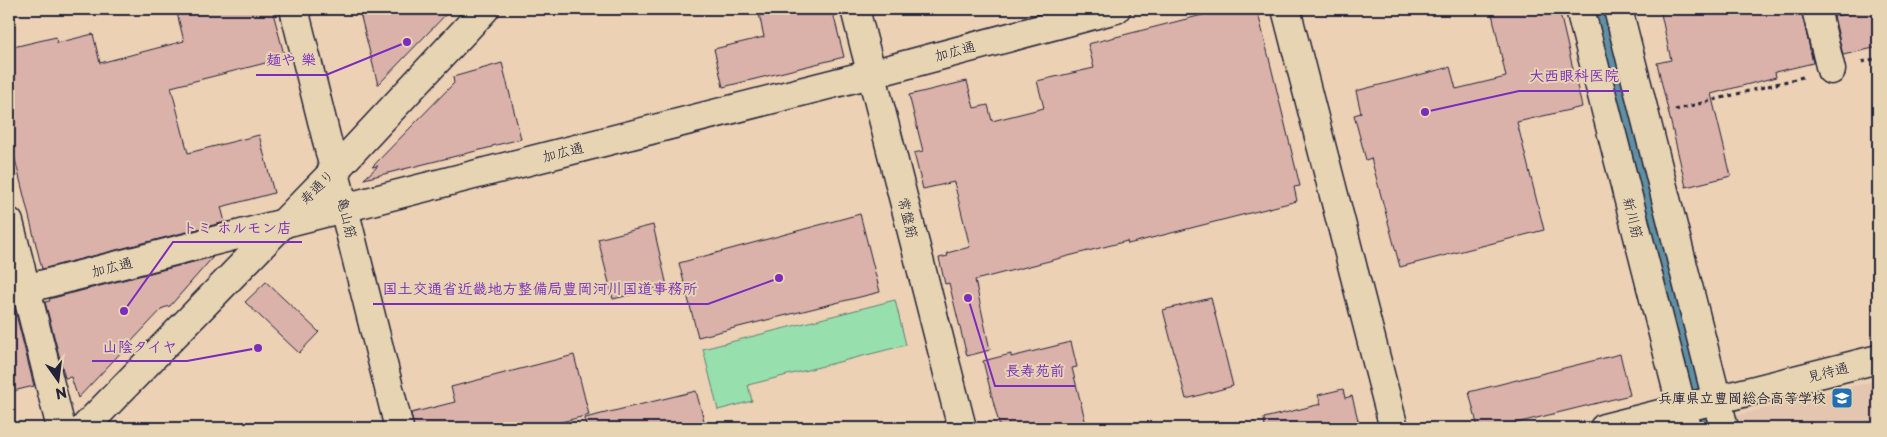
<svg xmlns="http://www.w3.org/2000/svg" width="1887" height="437" font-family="'Playpen Sans','Klee One',sans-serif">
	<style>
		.built { fill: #e3c5b0 }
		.green { fill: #98dfae; stroke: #5d8074 }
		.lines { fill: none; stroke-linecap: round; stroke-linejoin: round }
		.stream { stroke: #6090a1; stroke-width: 10 }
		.building { fill: #dab2aa; stroke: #22223b }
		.street-casing { stroke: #22223b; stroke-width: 31 }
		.secondary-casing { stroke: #22223b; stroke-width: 31 }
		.path { stroke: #22223b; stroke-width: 3; stroke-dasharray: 4 4; stroke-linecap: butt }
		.street { stroke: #e7d4b2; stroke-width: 28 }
		.secondary { stroke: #e7d4b2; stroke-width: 28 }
		.labels { text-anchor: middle; stroke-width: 4; stroke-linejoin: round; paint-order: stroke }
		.street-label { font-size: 14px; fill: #22223b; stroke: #e7d4b2 }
		.poi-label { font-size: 14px; font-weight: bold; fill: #22223b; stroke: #e7d4b2; text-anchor: end }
		.leader { fill: none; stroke: #7b2cbf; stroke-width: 2 }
		.callout-dot { fill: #7b2cbf; stroke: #e7d4b2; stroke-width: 2 }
		.callout-label { font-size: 15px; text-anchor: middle; font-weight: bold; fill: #7b2cbf; stroke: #e7d4b2; stroke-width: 4; stroke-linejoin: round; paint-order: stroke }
	</style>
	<rect width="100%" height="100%" fill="#ecd1b5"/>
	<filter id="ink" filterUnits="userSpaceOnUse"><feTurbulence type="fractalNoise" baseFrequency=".02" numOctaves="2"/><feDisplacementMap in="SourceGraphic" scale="10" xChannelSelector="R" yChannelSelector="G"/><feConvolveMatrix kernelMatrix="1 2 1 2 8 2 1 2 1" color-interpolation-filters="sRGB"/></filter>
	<g filter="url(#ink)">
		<polygon class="built" points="1878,380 1878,428 1738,428 1735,416"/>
		<polygon class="green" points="895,300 906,345 748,385 752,401 718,410 703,349"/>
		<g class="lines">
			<polyline class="stream" points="1599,9 1704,428"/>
		</g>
		<g class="building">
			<polygon points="195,9 272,9 285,58 171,87 188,153 259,135 274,193 221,207 225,222 42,269 9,135 9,48 56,37 57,43 93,34 100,63 184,41 177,13"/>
			<polygon points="359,9 451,9 378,85"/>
			<polygon points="758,9 832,9 844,57 723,87 714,49 764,37"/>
			<polygon points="1226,9 1257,9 1300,186 1294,187 1297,201 1128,244 1127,241 975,280 990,350 967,356 949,283 945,284 939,258 948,256 947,253 970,247 954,182 923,189 914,153 923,151 909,95 967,81 974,108 988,105 992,121 1044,108 1037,81 1094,68 1088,44"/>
			<polygon points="1491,9 1559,9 1582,107 1517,122 1544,230 1400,267 1371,158 1366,160 1354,115 1361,113 1356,91 1450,67 1456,89 1506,77"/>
			<polygon points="1660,9 1801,9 1813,63 1775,72 1776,77 1711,94 1731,176 1686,187 1657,63 1671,60"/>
			<polygon points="1878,9 1878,47 1843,55 1834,16"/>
			<polygon points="502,63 521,139 492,146 492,147 364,179 378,166 372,167 454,83 453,77"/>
			<polygon points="860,214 880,292 698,337 679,263"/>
			<polygon points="653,225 667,286 613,299 598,239"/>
			<polygon points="213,257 170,306 163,308 78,398 71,377 65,378 45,302 50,301 49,299"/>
			<polygon points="266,282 319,332 299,353 245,302"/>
			<polygon points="1211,298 1233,386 1186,399 1163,310"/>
			<polygon points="15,310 34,386 9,392 9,312"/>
			<polygon points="1071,342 1077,367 1072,368 1087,428 1000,428 983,361 1011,354 1011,357"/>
			<polygon points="1620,354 1630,395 1496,428 1478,428 1469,392"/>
			<polygon points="574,355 589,415 537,428 414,428 411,413 455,402 451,387"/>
			<polygon points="1343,389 1345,398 1352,396 1360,428 1265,428 1264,418 1321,404 1318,395"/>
			<polygon points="696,391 706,428 586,428 585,418"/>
		</g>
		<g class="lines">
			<g class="street-casing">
				<g id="street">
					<polyline points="294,9 399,428"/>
					<polyline points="855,9 962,428"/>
					<polyline points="1580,9 1687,428"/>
					<polyline points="1618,9 1724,428"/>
					<polyline points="1816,9 1831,70"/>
					<polyline points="9,222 61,428"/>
					<polyline points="9,293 871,74 1116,9"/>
					<polyline points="1604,428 1878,359"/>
				</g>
			</g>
			<g class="secondary-casing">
				<g id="secondary">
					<polyline points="1286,9 1394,428"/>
					<polyline points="84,428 335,170 485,9"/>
				</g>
			</g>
			<g class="path">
				<polyline points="1862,62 1878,58"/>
				<polyline points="1675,110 1803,77"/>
			</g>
			<use href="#street" class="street"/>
			<use href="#secondary" class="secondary"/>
		</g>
	</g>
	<defs>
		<g id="school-square" transform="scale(1.125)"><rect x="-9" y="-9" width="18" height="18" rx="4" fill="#1f6fb2" stroke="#e7d4b2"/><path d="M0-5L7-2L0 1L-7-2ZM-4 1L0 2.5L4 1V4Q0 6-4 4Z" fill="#fff"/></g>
	</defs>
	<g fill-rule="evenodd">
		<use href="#school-square" x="1842" y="398"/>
	</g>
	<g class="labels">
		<g class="street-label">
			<text transform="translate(955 51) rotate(-15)" y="5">加広通</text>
			<text transform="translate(563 152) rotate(-14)" y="5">加広通</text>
			<text transform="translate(317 187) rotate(-46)" y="5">寿通り</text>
			<text transform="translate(347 218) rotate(76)" y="5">亀山筋</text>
			<text transform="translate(908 218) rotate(76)" y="5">常盤筋</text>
			<text transform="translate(1633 218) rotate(76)" y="5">新川筋</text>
			<text transform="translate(112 267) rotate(-14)" y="5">加広通</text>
			<text transform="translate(1828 372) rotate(-14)" y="5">見待通</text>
		</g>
		<g class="poi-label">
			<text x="1826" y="403">兵庫県立豊岡総合高等学校</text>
		</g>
	</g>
	<path class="leader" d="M407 42L326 75H256M1425 112L1519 91H1629M124 311L173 242H302M779 278L708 304H373M258 348L187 361H92M968 298L995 386H1075"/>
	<g class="callout-dot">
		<circle cx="407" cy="42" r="5"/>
		<circle cx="1425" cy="112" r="5"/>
		<circle cx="124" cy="311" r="5"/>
		<circle cx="779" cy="278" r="5"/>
		<circle cx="258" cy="348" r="5"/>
		<circle cx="968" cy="298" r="5"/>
	</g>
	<g class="callout-label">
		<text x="291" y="65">麺や 樂</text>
		<text x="1574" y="81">大西眼科医院</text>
		<text x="237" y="233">トミ ホルモン店</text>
		<text x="540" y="294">国土交通省近畿地方整備局豊岡河川国道事務所</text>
		<text x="140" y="352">山陰タイヤ</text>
		<text x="1035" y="376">長寿苑前</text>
	</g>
	<rect width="1887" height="437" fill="none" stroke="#e7d4b2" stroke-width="30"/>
	<rect x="15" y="15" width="1857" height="407" fill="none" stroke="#22223b" stroke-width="2" filter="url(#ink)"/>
	<g transform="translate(58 380) rotate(166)" stroke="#e7d4b2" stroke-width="4" paint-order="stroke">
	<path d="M0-4L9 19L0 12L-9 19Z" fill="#22223b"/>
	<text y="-8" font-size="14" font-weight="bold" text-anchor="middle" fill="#22223b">N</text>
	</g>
</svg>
